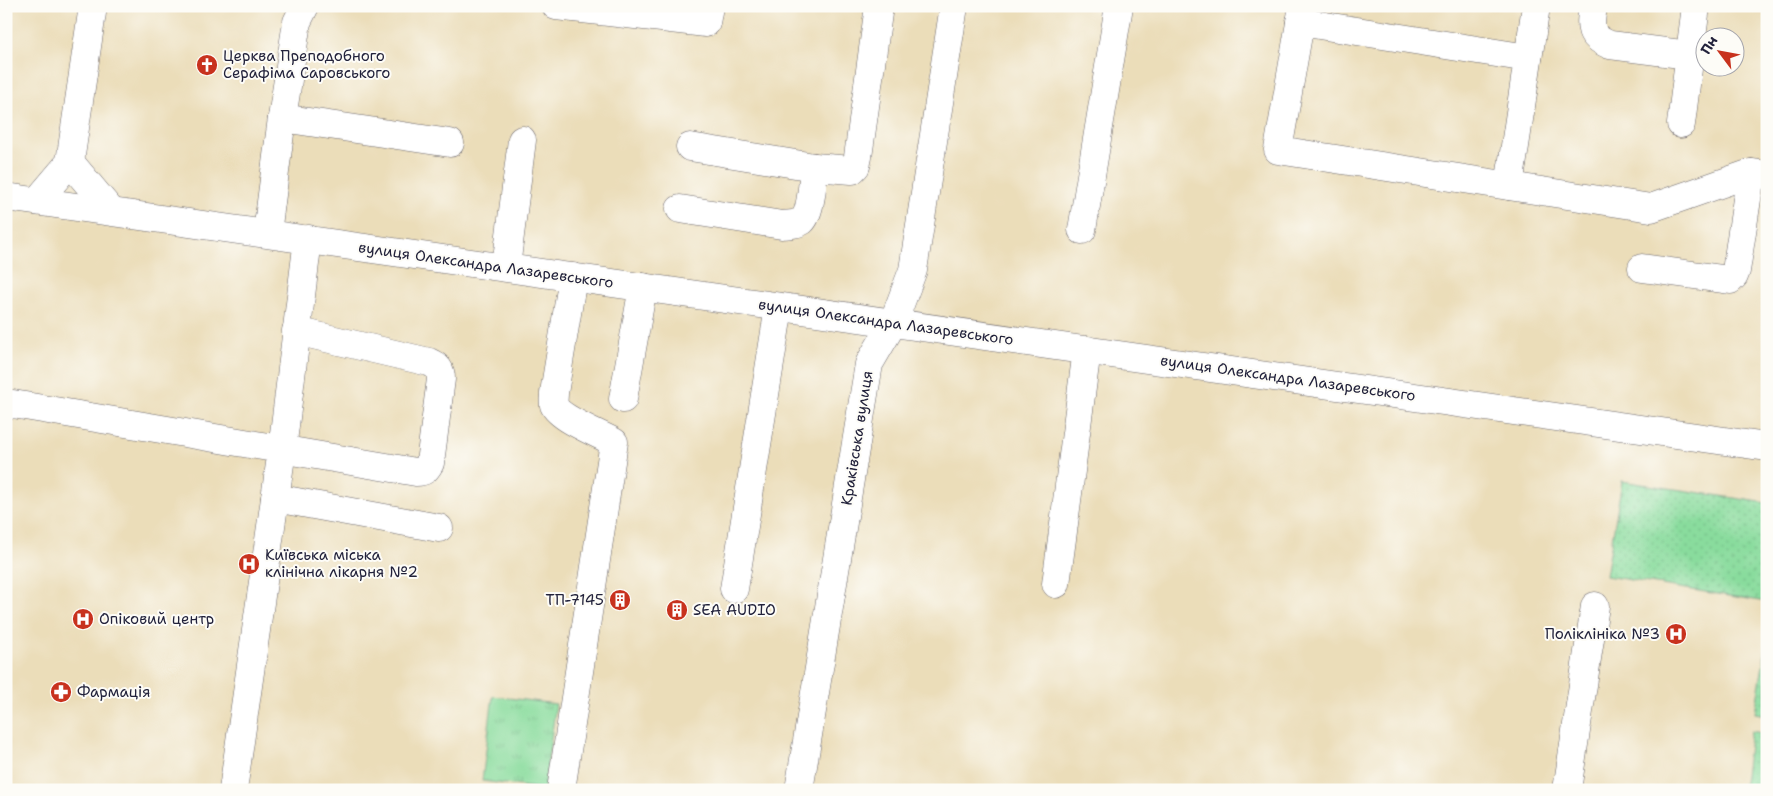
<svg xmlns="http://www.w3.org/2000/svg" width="1773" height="796" font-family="'Shantell Sans',sans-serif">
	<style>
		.grass { fill: url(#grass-dots); stroke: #567f6c }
		.park { fill: url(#park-tufts); stroke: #567f6c }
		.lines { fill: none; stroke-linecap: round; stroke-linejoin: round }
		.minor-casing { stroke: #686367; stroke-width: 29 }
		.minor { stroke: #fff; stroke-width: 28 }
		.labels { text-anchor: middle; stroke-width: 4; stroke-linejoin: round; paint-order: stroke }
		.poi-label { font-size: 15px; fill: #22223b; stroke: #fdfcf7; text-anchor: start }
		.street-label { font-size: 15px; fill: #22223b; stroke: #fdfcf7 }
	</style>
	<defs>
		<pattern id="grass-dots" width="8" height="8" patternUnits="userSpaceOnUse" patternTransform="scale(1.25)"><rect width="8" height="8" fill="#89dc9d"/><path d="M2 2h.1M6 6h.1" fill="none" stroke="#76bc88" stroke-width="1.8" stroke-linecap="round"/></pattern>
		<pattern id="park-tufts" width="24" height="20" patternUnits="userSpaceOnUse" patternTransform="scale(1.25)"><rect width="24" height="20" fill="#89dc9d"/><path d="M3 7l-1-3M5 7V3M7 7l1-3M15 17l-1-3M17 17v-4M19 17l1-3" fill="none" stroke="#76bc88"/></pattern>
	</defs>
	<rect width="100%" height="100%" fill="#fdfcf7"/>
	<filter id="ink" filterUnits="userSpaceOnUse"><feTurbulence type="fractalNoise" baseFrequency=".02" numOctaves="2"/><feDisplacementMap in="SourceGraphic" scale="10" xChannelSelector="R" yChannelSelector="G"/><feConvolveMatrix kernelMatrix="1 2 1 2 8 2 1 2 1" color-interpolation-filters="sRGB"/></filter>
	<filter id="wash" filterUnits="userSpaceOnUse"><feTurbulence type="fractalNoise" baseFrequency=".0096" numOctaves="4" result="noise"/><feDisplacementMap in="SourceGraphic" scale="20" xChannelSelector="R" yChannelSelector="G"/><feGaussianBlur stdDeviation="1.12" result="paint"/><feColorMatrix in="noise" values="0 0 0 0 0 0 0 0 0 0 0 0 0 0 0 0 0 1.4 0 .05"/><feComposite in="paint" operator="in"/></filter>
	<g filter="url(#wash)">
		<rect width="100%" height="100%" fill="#ebddb9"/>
		<g class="grass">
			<polygon points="1622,481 1767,503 1767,602 1606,576"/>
			<polygon points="1767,641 1767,715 1755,713"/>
			<polygon points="1751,731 1767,734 1767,790 1743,790"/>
		</g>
		<polygon class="park" points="493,696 556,704 544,789 482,781"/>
	</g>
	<g filter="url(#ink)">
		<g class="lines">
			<g class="minor-casing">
				<g id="minor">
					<polyline points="556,6 706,23 709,6"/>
					<polyline points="1303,6 1278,150 1651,208 1751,173 1767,175"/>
					<path d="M1593,6C1590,27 1588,36 1610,45L1689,55"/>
					<polyline points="1300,22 1528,58"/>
					<polyline points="282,118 450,143"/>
					<polyline points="1681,124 1696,6"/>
					<polyline points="690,147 814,167 852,170 856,166 858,157 879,6"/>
					<polyline points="70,162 111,211"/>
					<polyline points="1509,186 1536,6"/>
					<polyline points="6,197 1767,447"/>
					<polyline points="37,201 70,162 93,6"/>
					<path d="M680,209L782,225C789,224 796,225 802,221C811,213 813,179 814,167"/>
					<polyline points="1082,230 1119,6"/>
					<polyline points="267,233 282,118 297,22 305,6"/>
					<polyline points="506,267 522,140"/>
					<polyline points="1642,268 1730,280 1734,276 1736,271 1751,173"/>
					<polyline points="623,399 643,287"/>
					<path d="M6,406L13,404L416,472C424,472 426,470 430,463L441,379C441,370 438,366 429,362L296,331"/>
					<polyline points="275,498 439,528"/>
					<polyline points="1056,584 1087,350"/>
					<polyline points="734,589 779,307"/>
					<polyline points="233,790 282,450 308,239"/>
					<path d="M561,790L614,442C601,435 559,418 554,405C553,402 554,397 554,393L573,277"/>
					<polyline points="799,790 869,364 893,323 913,270 954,6"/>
					<polyline points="1567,790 1595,606"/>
				</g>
			</g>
			<use href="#minor" class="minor"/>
		</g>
	</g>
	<defs>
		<g id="church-disc" transform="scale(1.125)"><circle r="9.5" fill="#c8321e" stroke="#fdfcf7"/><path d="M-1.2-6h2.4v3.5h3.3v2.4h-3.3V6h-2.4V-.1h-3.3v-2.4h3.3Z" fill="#fff"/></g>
		<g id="hospital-disc" transform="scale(1.125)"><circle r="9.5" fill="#c8321e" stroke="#fdfcf7"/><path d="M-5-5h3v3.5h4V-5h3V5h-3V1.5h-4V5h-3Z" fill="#fff"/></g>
		<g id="building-disc" transform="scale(1.125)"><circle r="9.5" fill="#c8321e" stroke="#fdfcf7"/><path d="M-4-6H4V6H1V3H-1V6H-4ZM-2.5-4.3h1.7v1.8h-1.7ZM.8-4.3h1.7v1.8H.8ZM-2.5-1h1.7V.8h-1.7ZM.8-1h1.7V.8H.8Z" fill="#fff"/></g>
		<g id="pharmacy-disc" transform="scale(1.125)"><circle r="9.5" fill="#c8321e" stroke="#fdfcf7"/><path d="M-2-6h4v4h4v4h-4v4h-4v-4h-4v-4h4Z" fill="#fff"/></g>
	</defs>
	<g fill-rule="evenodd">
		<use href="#church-disc" x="207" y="65"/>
		<use href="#hospital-disc" x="249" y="564"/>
		<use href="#building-disc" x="620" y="600"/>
		<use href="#building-disc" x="677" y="610"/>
		<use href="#hospital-disc" x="83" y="619"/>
		<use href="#hospital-disc" x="1676" y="634"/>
		<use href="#pharmacy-disc" x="61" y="692"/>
	</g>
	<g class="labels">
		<g class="poi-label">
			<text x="223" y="61">Церква Преподобного<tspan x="223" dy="17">Серафіма Саровського</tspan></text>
			<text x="265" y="560">Київська міська<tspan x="265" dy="17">клінічна лікарня №2</tspan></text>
			<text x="604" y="605" text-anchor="end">ТП-7145</text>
			<text x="693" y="615">SEA AUDIO</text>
			<text x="99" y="624">Опіковий центр</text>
			<text x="1660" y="639" text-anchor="end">Поліклініка №3</text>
			<text x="77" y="697">Фармація</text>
		</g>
		<g class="street-label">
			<text transform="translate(486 265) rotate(8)" y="5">вулиця Олександра Лазаревського</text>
			<text transform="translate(886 322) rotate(8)" y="5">вулиця Олександра Лазаревського</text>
			<text transform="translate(1288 378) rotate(8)" y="5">вулиця Олександра Лазаревського</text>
			<text transform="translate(857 438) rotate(-81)" y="5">Краківська вулиця</text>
		</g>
	</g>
	<rect width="1773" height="796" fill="none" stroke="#fdfcf7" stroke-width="25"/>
	<g transform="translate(1720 52) rotate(302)"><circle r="24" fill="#fdfcf7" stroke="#a5a5ac"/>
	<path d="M0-4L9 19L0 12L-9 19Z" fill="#c8321e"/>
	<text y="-8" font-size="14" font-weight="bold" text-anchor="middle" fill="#22223b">Пн</text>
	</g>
</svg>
